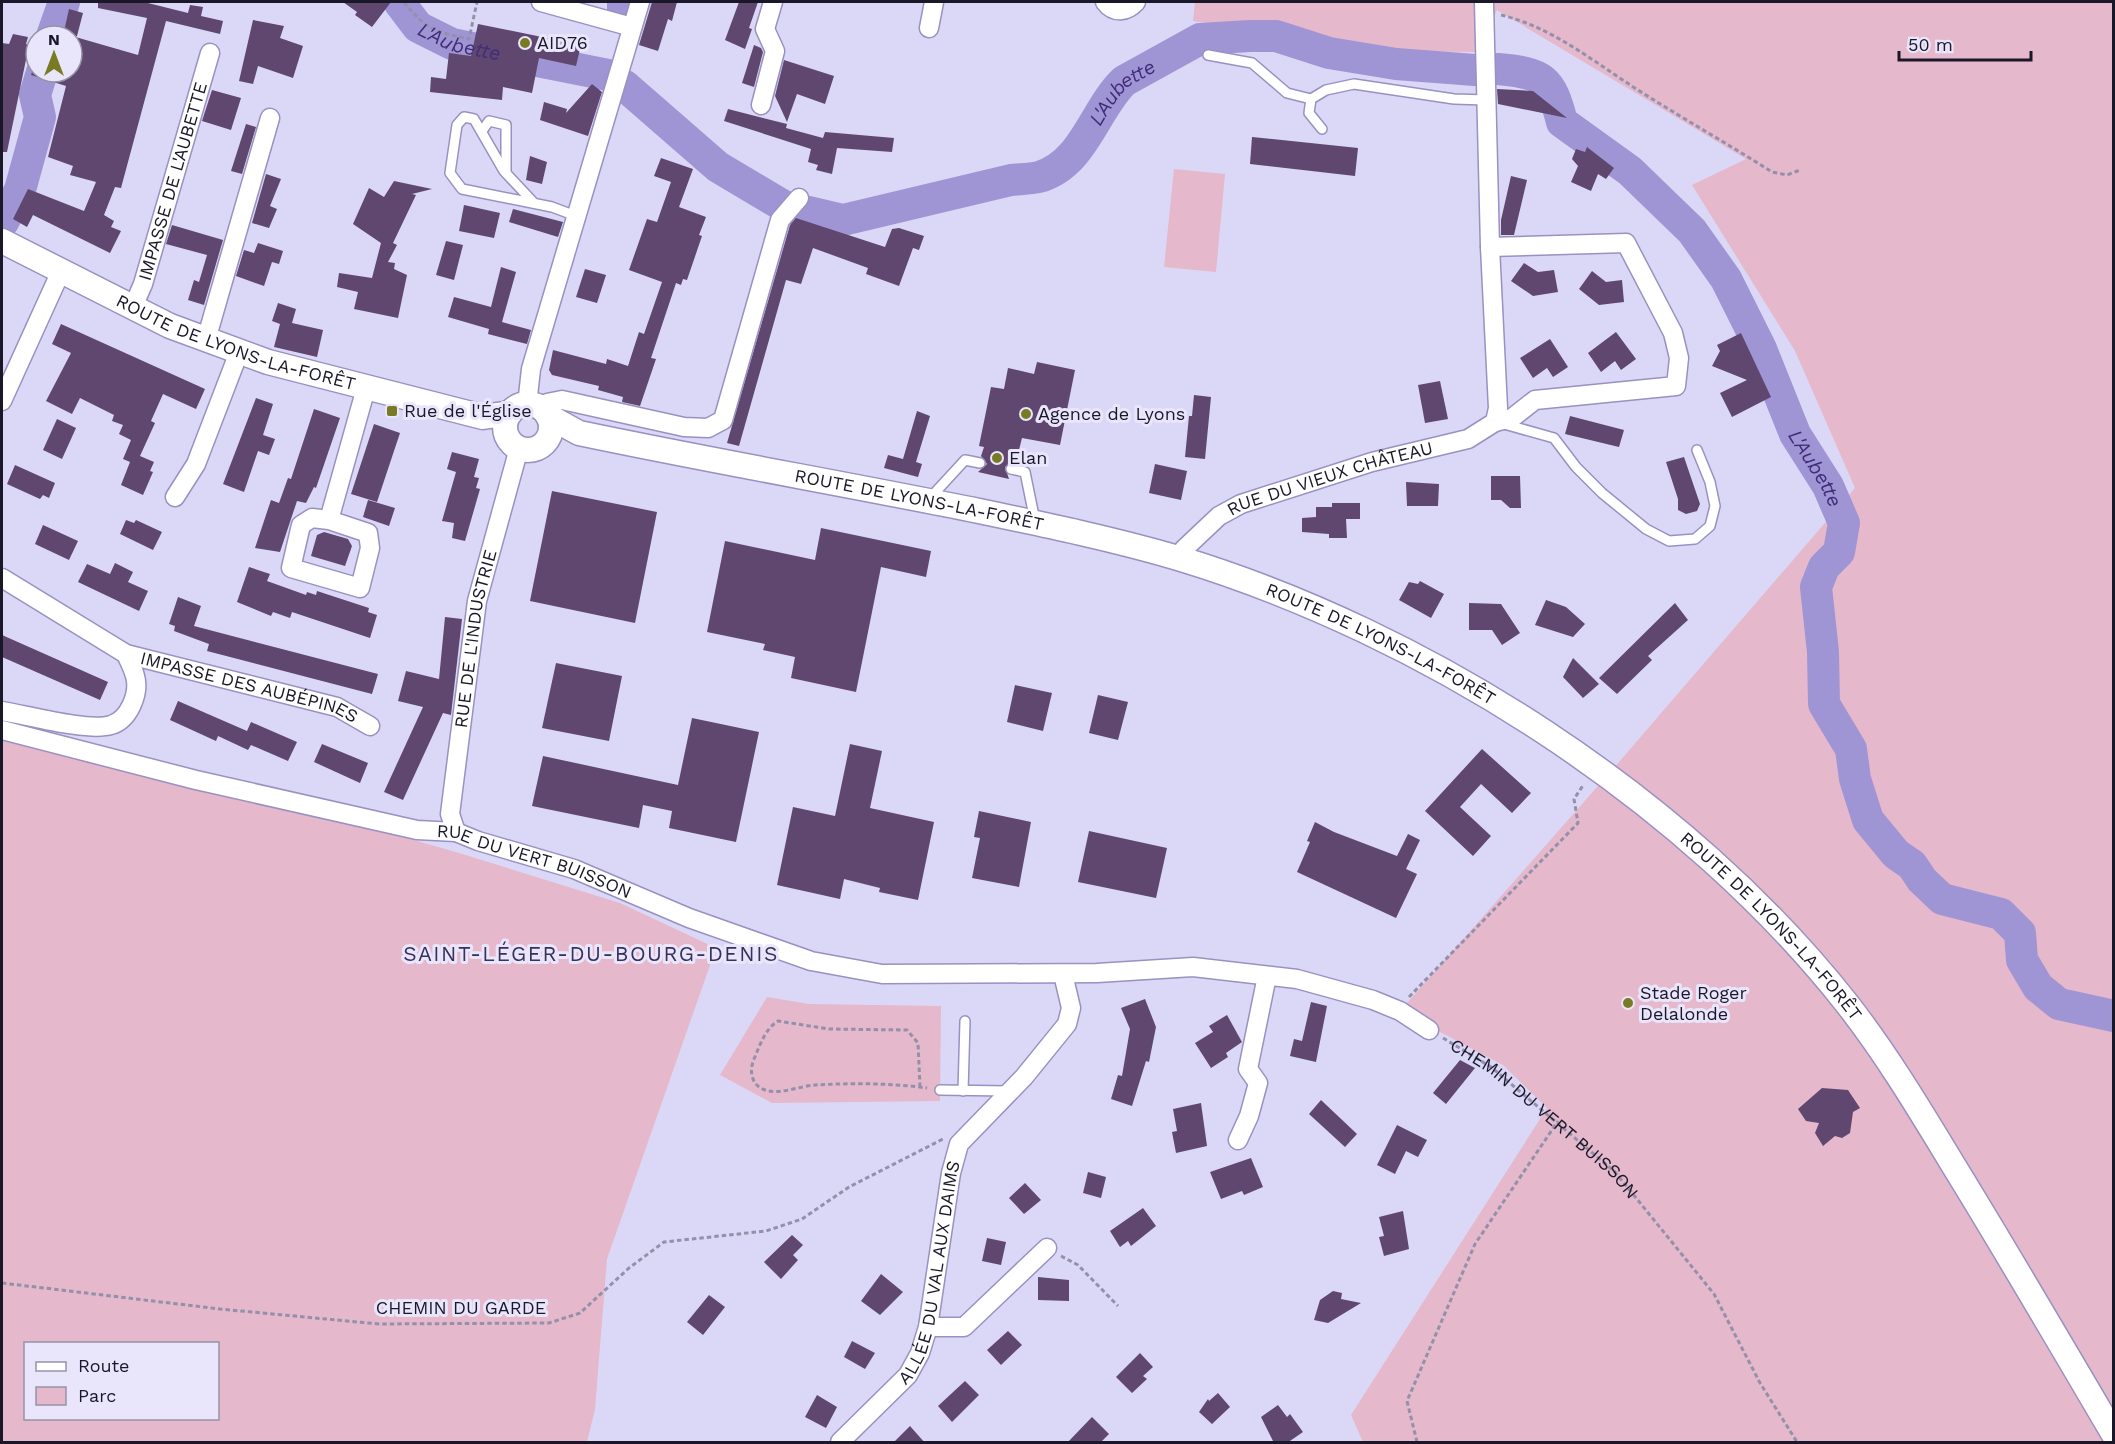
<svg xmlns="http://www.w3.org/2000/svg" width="2115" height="1444" font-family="'Work Sans',sans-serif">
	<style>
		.green { fill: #e5b8cb; fill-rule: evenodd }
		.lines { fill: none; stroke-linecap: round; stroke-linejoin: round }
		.river { stroke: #9f95d5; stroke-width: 32 }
		.building { fill: #5f4770 }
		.service-casing { stroke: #9891c2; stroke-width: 12 }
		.minor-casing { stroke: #9891c2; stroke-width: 21 }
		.secondary-casing { stroke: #9891c2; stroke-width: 27 }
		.path { stroke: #9390aa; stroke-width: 3; stroke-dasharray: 4.5 3; stroke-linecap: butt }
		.service { stroke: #fff; stroke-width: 9 }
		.minor { stroke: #fff; stroke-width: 18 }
		.secondary { stroke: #fff; stroke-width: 24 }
		.poi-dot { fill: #797b24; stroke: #e9e6fc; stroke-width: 2 }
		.labels { text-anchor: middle; stroke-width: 6; stroke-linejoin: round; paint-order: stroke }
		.poi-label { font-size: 18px; fill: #1a1729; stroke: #e9e6fc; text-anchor: start }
		.street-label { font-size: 18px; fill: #1a1729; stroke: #e9e6fc }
		.water-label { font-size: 20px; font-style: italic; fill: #402d78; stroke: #e9e6fc }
		.quarter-label { font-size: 21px; letter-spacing: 1.5px; fill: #373059; stroke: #e9e6fc }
	</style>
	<rect width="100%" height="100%" fill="#dbd8f7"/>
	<g class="green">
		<polygon points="1195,2 2113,2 2113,1442 1363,1442 1351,1415 1547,1108 1503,1065 1400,1011 1619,762 1855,488 1795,351 1692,185 1746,159 1497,10 1476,52 1389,51 1193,21"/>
		<polygon points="1174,169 1225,174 1216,272 1164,267"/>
		<path d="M2,722L459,853L620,903L716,948L607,1259L595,1409L587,1442H2ZM26,1344H218V1418H26Z"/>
		<polygon points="767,997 809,1004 941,1006 940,1101 772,1103 720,1075"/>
	</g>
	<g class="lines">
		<g class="river">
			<path id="s1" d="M399,2L418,27L452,44L608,75"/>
			<polyline points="623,2 623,14"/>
			<polyline points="52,36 64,2"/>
			<path id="s2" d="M1498,69C1543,73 1551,78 1562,122L1630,171L1692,231L1726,279L1761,349L1795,434L1828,486L1844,523L1839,552L1824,567L1816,587L1823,652L1824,704L1851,749L1855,779L1868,820L1896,854L1912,865L1922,880L1942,899L2001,914L2020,933L2022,960L2038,987L2059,1004L2114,1016"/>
			<polyline points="625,86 718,167 782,205"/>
			<path id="s3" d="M792,208L843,220L1011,180C1020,179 1030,179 1039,177C1084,164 1094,110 1124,81L1200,39L1250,36H1276L1329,53L1396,64L1475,70"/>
			<polyline points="3,222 20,190 40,117 35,95 42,72"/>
		</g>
	</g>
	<g class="building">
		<polygon points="98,2 144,2 188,13 190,5 203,7 201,16 223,21 220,34 166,21 121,188 115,187 104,215 114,221 111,227 121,231 110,253 33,215 27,227 13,219 28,189 84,211 96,182 70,175 73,166 48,157 66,86 31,75 32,72 72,72 72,36 63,36 69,9 83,13 77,36 72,36 138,55 147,18 98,8"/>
		<polygon points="343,2 391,2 372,27 355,15 357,12"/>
		<polygon points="652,2 677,2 672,21 668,19 658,51 639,45"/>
		<polygon points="739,2 758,2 749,28 752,29 745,49 725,40"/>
		<polygon points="253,20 284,26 280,38 303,46 293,78 258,66 253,84 239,81"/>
		<polygon points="478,24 581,45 576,66 539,58 532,93 503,87 502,100 430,92 431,77 446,79 449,53 471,56"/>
		<polygon points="13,34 28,37 26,44 29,45 7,152 2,152 2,43 9,44"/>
		<polygon points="754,45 761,48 763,52 754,87 742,83"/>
		<polygon points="784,60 834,76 825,104 797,94 787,122 775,96"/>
		<polygon points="592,84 602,92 588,136 540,120 544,102 567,109 566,113"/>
		<polygon points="1497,89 1533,91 1567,118 1498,104"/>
		<polygon points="212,90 241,98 231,130 202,121"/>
		<polygon points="728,109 787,124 786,128 823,138 825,132 894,138 892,152 837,148 832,174 816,170 818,165 808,162 811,149 724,121"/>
		<polygon points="246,124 256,127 242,174 231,171"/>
		<polygon points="1252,137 1358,148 1355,176 1250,164"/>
		<polygon points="1587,147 1614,168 1606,179 1598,174 1591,191 1571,182 1578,166 1572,159 1576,149 1585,152"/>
		<polygon points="530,156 547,162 542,184 526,180"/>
		<polygon points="661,158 693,169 679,207 706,217 699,235 702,236 687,280 683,279 681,285 676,283 651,358 656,359 640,406 622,402 623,397 598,390 599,386 552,375 549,370 553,350 606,364 607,359 628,366 639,332 644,334 662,282 629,270 647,219 657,222 671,182 654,176"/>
		<polygon points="266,174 281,179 270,206 277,209 269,228 252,223"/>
		<polygon points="1511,176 1527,180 1514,235 1501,235 1501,220"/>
		<polygon points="394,181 432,189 412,194 416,195 393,243 397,245 388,262 395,263 394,269 407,275 398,318 354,309 358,292 337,287 339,273 372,278 381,243 353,224 369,188 384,197"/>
		<polygon points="464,205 500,213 494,238 459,231"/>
		<polygon points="513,209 563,222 558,237 509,222"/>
		<polygon points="796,218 885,247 892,229 899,228 924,236 919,250 913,248 899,286 866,274 868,268 813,248 801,284 786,280 739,446 727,443 790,225"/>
		<polygon points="172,225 223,240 204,305 188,300 194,280 199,282 207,255 166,244"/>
		<polygon points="446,241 463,245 454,280 436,275"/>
		<polygon points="258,243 283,251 279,264 272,262 264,286 236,276 244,250 254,253"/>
		<polygon points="1524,263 1538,272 1554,270 1558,292 1533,296 1511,281"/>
		<polygon points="501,267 516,272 502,322 531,330 527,344 488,334 489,329 448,317 454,297 491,307"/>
		<polygon points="585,269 606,275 597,303 576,297"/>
		<polygon points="1592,271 1606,282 1622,280 1624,302 1599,305 1579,289"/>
		<polygon points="278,303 296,309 292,323 323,330 317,357 274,347 280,324 272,321"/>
		<polygon points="61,324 205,389 196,409 163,394 151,421 155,423 140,456 154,462 150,471 153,472 143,495 121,485 130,462 123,459 131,440 119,434 123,425 112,421 114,415 80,398 72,414 46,401 71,353 52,344"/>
		<polygon points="1616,332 1636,359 1621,370 1615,361 1601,372 1588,353"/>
		<polygon points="1741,333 1771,397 1732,417 1720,393 1747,380 1712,366 1720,351 1717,345"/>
		<polygon points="1550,339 1568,367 1553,377 1547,368 1533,378 1520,358"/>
		<polygon points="1037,362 1075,370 1060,445 1022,438 1018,454 1014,453 1013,462 1005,467 1009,479 978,472 987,464 981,456 984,447 979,446 991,387 1004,389 1008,368 1034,374"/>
		<polygon points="1440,381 1448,419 1425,423 1418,385"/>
		<polygon points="1194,395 1211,397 1205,459 1185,457 1189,416 1192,416"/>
		<polygon points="256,398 273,404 263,435 275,439 269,455 258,451 244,492 223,484"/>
		<polygon points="314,409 340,418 316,488 314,487 306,503 297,501 280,552 255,548 271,500 279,503 288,478 291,479"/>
		<polygon points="917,411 930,416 916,462 922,464 918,477 884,468 888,455 903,459"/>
		<polygon points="1570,416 1624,430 1619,447 1565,434"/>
		<polygon points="57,419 76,428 62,459 43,450"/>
		<polygon points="374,424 400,433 377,502 351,494"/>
		<polygon points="452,452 479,459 474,477 479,478 476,488 480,489 465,541 452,538 454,523 442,521 456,472 447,469"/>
		<polygon points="1684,457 1700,504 1697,511 1686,514 1678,510 1678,499 1666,462"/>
		<polygon points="1155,464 1187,471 1181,500 1149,493"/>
		<polygon points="15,465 55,483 49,498 43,495 40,499 7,484"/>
		<polygon points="1491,476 1520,476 1521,508 1510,508 1501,500 1491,500"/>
		<polygon points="1406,482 1439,484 1438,506 1407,506"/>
		<polygon points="552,491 657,512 635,623 530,601"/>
		<polygon points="368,500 395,508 389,526 363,517"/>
		<polygon points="1332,503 1360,503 1360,519 1346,519 1347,538 1329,538 1329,534 1302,532 1302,518 1316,517 1316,507 1332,507"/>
		<polygon points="126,520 134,523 136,520 162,532 153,550 120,534"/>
		<polygon points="43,525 78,541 69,560 35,544"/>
		<polygon points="821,528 931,551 926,577 881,567 856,692 791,678 795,657 763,650 765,644 707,632 725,541 815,560"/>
		<polygon points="324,532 348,539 352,546 345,566 311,556 317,535"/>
		<polygon points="115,563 133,572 128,582 148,591 139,611 78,582 87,564 110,574"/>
		<polygon points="249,567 270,574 267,581 306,595 307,592 316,595 317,591 369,608 368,612 377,615 370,638 292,612 290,618 273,612 271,616 237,602"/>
		<polygon points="1420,581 1444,594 1431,618 1399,600 1409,582 1418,584"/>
		<polygon points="178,597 201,606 194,626 378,674 372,694 207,651 209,644 174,631 175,626 169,624"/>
		<polygon points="1546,600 1566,607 1585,624 1573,637 1535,625"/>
		<polygon points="1469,603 1501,604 1520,633 1502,645 1492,630 1469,630"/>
		<polygon points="1675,603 1688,620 1648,656 1652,660 1617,694 1599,678"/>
		<polygon points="445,617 462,619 451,715 443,713 403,800 384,792 423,707 398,701 406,671 439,679"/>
		<polygon points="2,635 108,682 100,700 2,657"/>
		<polygon points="1573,658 1599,684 1583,698 1563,677"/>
		<polygon points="556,663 622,676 609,741 542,728"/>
		<polygon points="1015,685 1052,693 1043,731 1007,722"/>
		<polygon points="1098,695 1128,702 1118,740 1089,733"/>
		<polygon points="178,701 247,731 251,722 297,742 288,761 251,745 248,750 218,736 216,741 170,720"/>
		<polygon points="692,718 759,732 736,842 669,828 672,811 643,805 639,828 532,806 543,756 678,785"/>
		<polygon points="322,744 368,763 360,783 314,762"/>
		<polygon points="850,744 882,751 870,808 934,822 918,900 879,892 880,888 844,879 840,899 777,885 793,807 835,816"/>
		<polygon points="1482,749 1531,793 1512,813 1481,784 1460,807 1491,836 1473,856 1425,811"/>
		<polygon points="979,811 1031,822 1019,887 972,878 980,838 974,837"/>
		<polygon points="1315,822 1334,832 1397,856 1408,834 1420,840 1406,869 1417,874 1396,918 1297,872 1310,842 1307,841"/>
		<polygon points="1089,831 1167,848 1156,898 1078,882"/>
		<polygon points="1145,999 1156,1027 1149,1062 1146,1061 1132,1106 1111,1099 1118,1075 1122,1076 1130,1029 1121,1008"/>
		<polygon points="1311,1002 1327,1006 1316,1062 1290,1056 1294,1039 1302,1041"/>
		<polygon points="1227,1015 1242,1042 1226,1053 1228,1057 1211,1068 1195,1043 1213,1032 1209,1026"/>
		<polygon points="1460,1060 1475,1068 1446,1104 1433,1093"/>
		<polygon points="1822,1088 1848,1090 1860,1108 1853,1112 1850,1133 1842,1138 1835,1136 1823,1146 1815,1133 1819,1123 1806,1121 1798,1109"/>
		<polygon points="1321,1100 1357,1134 1345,1147 1309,1114"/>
		<polygon points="1201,1103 1207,1146 1176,1153 1172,1132 1177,1131 1173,1109"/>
		<polygon points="1397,1125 1427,1140 1418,1157 1406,1151 1395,1174 1377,1165"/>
		<polygon points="1251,1158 1263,1187 1244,1195 1242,1191 1221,1199 1210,1172"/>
		<polygon points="1088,1172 1106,1177 1101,1198 1083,1193"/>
		<polygon points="1025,1183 1041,1200 1024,1214 1009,1198"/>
		<polygon points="1143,1208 1156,1226 1131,1246 1128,1241 1120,1247 1110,1231"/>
		<polygon points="1403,1211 1409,1249 1384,1256 1379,1237 1384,1236 1379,1217"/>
		<polygon points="792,1235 803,1245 793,1255 798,1260 781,1279 764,1262"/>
		<polygon points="987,1238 1006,1242 1001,1265 982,1261"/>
		<polygon points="881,1274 903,1292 880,1315 861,1301"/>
		<polygon points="1038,1277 1069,1280 1069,1301 1038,1300"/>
		<polygon points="1333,1291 1342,1293 1341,1299 1361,1303 1328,1323 1314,1320 1320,1300"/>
		<polygon points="709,1295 725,1307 703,1335 687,1322"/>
		<polygon points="1008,1331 1022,1345 1001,1365 987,1350"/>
		<polygon points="852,1341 875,1353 865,1369 844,1357"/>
		<polygon points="1140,1353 1153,1367 1143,1376 1147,1379 1132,1393 1116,1377"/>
		<polygon points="965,1381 979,1395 952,1422 938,1406"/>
		<polygon points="1218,1393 1230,1407 1212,1424 1199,1412 1208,1399 1209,1401"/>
		<polygon points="817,1395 837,1407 826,1428 805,1417"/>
		<polygon points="1278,1405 1287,1417 1290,1414 1303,1432 1287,1443 1274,1443 1261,1417"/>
		<polygon points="1092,1417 1109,1434 1100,1443 1067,1443"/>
		<polygon points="910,1426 925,1443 893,1443"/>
	</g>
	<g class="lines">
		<g class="service-casing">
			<g id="service">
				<polyline points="1208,55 1252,63 1287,93 1311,99 1326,90 1354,84 1454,99 1486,100"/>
				<polyline points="1311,99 1309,113 1322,129"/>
				<polyline points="482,131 489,121 506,125 506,173"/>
				<polyline points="534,203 504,171 474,119 464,117 457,125 450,173 462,189 552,207 576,216"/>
				<polyline points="1504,424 1554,438 1576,467 1602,493 1646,529 1669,541 1695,539 1710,526 1715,506 1710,482 1697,450"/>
				<polyline points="1011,469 1025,472 1035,521"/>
				<polyline points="930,498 965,460 980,463"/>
				<polyline points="940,1090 1008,1091"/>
				<polyline points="963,1091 965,1021"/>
			</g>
		</g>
		<g class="minor-casing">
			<g id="minor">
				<polyline points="541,2 632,27"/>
				<path d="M1105,2C1114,14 1127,12 1136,2"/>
				<polyline points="929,28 934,2"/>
				<polyline points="761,105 775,51 765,29 773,2"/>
				<polyline points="1490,247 1626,243 1673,333 1679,358 1676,386 1535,400 1512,418 1495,422"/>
				<path id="s5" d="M133,307L143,284L210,53"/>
				<polyline points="206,340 270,118"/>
				<polyline points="2,401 61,271"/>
				<polyline points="527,405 531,369 640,2"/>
				<polyline points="542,410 547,403 562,400 684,427 708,428 723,420 780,220 799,198"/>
				<polyline points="175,497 196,464 239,352"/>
				<polyline points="329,520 368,533 370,548 360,588 291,568 301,525 312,518 329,520 366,388"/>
				<path id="s6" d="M1179,559L1184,549L1219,516L1241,504L1372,462L1468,439L1495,422L1498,408L1490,247L1484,2"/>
				<path id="s7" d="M2,578L126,654L337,707L370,726"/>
				<path d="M2,711C27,715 88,732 111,725C129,720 140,693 135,676C133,668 129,661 126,654"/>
				<path id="s8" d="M2,730L196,780L417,830L456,832L478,841L574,869L689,918L811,961L882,974L1097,973L1193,967L1297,979L1373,1000L1400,1011L1429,1030"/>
				<path id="s9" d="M456,832L450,814L477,601L519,448"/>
				<polyline points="1238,1140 1249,1116 1258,1083 1248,1069 1267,976"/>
				<polyline points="928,1327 964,1327 1047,1248"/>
				<path id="s10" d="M840,1442L908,1375L920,1353L928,1327L951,1173L959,1144L1024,1077L1067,1024L1071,1008L1063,974"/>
			</g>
		</g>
		<g class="secondary-casing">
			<g id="secondary">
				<path id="s11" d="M2,241L170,326L268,362L483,417L510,413"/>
				<circle cx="528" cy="427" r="23"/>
				<path id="s12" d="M548,416L579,433C712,461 846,484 979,511C1046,525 1113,539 1178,558C1426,633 1687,800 1848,1005C1890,1059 1924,1117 1960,1176C2012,1261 2063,1348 2114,1435"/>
			</g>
		</g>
		<g class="path">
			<path d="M404,2C428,31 433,31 469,39L477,2"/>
			<path d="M1501,15C1552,27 1594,62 1638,90C1682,118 1728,144 1772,172L1787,175L1800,170"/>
			<polyline points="1409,997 1578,823 1574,799 1584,784"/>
			<path id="s4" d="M1443,1038L1491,1067L1615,1172L1714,1294L1760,1383L1797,1442"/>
			<path d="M920,1087L918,1043L907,1030L829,1029L778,1021C765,1029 760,1045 754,1059C749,1071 751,1085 765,1090C780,1095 800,1086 815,1085C851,1083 891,1083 927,1088"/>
			<polyline points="1061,1256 1078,1265 1118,1306"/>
			<polyline points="2,1283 220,1309 379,1324 549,1323 580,1313 629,1268 664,1242 766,1231 802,1219 849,1187 943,1139"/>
			<polyline points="1417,1442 1407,1401 1475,1244 1558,1121"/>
		</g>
		<use href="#service" class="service"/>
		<use href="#minor" class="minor"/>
		<use href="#secondary" class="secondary"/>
	</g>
	<g class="poi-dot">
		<circle cx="525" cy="43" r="6"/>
		<rect x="386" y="405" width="12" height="12" rx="3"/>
		<circle cx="1026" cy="414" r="6"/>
		<circle cx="997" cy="458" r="6"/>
		<circle cx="1628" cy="1003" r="6"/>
	</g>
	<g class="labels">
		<g class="poi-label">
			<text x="537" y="49">AID76</text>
			<text x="404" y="417">Rue de l'Église</text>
			<text x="1038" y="420">Agence de Lyons</text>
			<text x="1009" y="464">Elan</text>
			<text x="1640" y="999">Stade Roger<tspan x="1640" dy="21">Delalonde</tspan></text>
		</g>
		<g class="street-label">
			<text dy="6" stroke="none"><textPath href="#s5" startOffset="132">IMPASSE DE L'AUBETTE</textPath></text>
			<text dy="6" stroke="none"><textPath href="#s11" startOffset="256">ROUTE DE LYONS-LA-FORÊT</textPath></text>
			<text dy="6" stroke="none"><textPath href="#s6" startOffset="177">RUE DU VIEUX CHÂTEAU</textPath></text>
			<text dy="6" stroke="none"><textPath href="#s12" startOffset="382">ROUTE DE LYONS-LA-FORÊT</textPath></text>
			<text dy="6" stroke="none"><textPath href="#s9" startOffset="196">RUE DE L'INDUSTRIE</textPath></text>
			<text dy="6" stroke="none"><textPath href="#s12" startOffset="868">ROUTE DE LYONS-LA-FORÊT</textPath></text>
			<text dy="6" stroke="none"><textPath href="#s7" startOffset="273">IMPASSE DES AUBÉPINES</textPath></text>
			<text dy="6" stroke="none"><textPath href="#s8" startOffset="549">RUE DU VERT BUISSON</textPath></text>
			<text dy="6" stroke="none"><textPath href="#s12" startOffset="1354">ROUTE DE LYONS-LA-FORÊT</textPath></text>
			<text dy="6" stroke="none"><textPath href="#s4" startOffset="130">CHEMIN DU VERT BUISSON</textPath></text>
			<text dy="6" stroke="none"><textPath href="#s10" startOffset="201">ALLÉE DU VAL AUX DAIMS</textPath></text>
			<text x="461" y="1314">CHEMIN DU GARDE</text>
		</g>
		<g class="water-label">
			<text dy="7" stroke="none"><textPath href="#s1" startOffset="76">L'Aubette</textPath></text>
			<text dy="7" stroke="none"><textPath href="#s3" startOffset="375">L'Aubette</textPath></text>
			<text dy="7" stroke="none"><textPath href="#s2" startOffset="532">L'Aubette</textPath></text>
		</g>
		<g class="quarter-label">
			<text x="591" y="961">SAINT-LÉGER-DU-BOURG-DENIS</text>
		</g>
	</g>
	<rect width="2115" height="1444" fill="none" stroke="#1a1729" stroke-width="6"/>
	<rect x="24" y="1342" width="195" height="78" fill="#e9e6fc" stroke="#9693a8" stroke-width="1.5"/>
	<rect x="36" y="1362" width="30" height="9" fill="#ffffff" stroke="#9693a8" stroke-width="1.5"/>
	<text x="78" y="1372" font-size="18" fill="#1a1729">Route</text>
	<rect x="36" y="1387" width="30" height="18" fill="#e5b8cb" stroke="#9693a8" stroke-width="1.5"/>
	<text x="78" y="1402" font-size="18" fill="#1a1729">Parc</text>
	<g transform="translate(54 54)"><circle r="28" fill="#e9e6fc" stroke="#9693a8" stroke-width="1.5"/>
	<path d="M0-4.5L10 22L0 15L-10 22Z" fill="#797b24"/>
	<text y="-9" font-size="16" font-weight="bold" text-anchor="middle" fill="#1a1729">N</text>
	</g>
	<path d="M1899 51v9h132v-9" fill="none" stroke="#1a1729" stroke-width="3"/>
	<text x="1908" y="51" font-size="18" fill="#1a1729" stroke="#e9e6fc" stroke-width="4.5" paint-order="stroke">50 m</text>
</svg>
